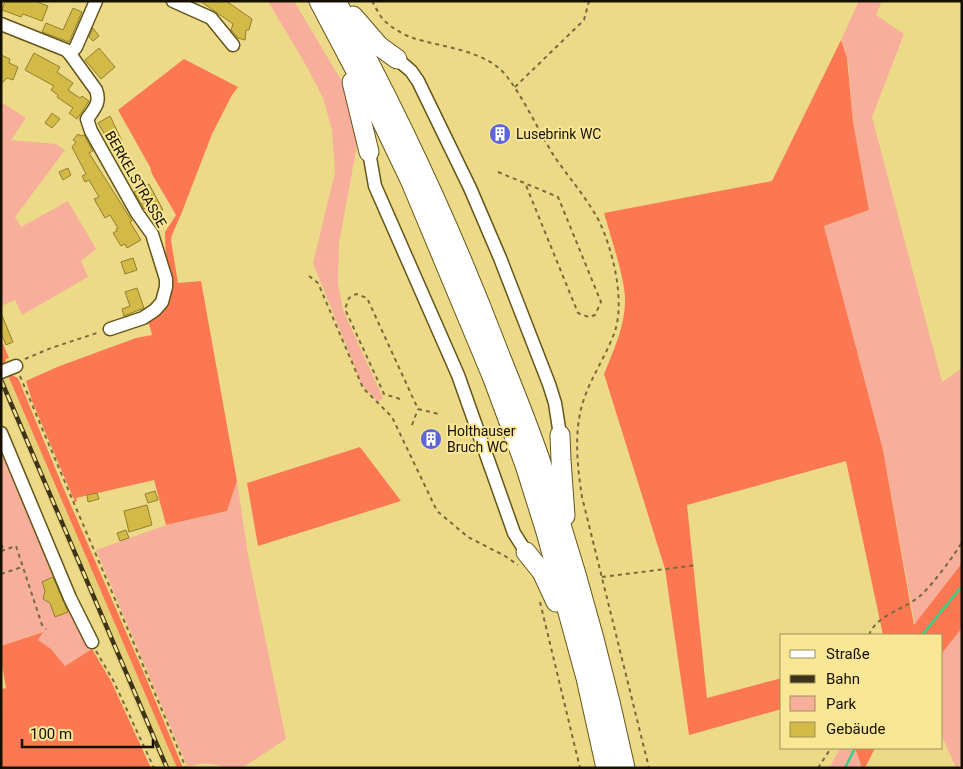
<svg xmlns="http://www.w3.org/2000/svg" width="963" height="769" font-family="Roboto,sans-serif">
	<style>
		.built { fill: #e4cf76 }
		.green { fill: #f7af9b }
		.forest { fill: #fc7853 }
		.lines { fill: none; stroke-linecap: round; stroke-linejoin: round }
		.stream { stroke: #34d386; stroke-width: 2.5 }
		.building { fill: #d3b946; stroke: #92802f }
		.minor-casing { stroke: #645618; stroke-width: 15 }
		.highway-casing { stroke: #645618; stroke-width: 21 }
		.path { stroke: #776b3e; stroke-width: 2; stroke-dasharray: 4 4; stroke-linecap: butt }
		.minor { stroke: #fff; stroke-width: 12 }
		.highway { stroke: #fff; stroke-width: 19 }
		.rail-casing { stroke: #3c3319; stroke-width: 4.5 }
		.rail { stroke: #fae796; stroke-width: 2.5; stroke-dasharray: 8; stroke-linecap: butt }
		.labels { text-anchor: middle; stroke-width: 4; stroke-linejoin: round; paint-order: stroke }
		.poi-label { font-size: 14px; fill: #150f00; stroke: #fae796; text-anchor: start }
		.street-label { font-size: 14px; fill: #150f00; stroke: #fae796 }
	</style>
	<rect width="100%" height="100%" fill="#ecda89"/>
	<polygon class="built" points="7,373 177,768 163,768 1,388 1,376"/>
	<g class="green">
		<polygon points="268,1 294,1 347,90 357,145 339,243 338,283 343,310 383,398 378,402 362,385 313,263 335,172 332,130 323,98 307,67"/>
		<polygon points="859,1 882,1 876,15 904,34 872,117 942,382 962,368 962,563 915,625 883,450 824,226 869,210 853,122 848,62 841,40"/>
		<polygon points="1,102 26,118 11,140 56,144 65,150 15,217 21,227 68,201 96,249 81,261 88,277 22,315 15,300 1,306"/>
		<polygon points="1,439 73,615 92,649 65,666 51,649 38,640 42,632 1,646"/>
		<path d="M237,481L248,555L286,739C276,745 249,765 240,768C222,769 206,758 191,767L187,766L96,550L166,525L227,511Z"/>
		<polygon points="962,628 962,764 956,768 942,736 942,653"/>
		<polygon points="840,748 855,748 862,768 829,768"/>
	</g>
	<g class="forest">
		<path d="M841,40L847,58L853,122L869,210L824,226L883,450L914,625L962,563V628L942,653V635H883L846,461L687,505L707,698L782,678V709L689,735L665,569L604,374C615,347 629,318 624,288C620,263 611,238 604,213L772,181Z"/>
		<polygon points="184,59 238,87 232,95 212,134 182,212 172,235 171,240 178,283 201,281 237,481 227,511 166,525 154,480 76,498 77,501 75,502 32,401 26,381 57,367 136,338 152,335 150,327 146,318 156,312 166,265 165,232 176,215 152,174 150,167 118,110"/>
		<polygon points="1,339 9,358 6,359 4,366 1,360"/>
		<polygon points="7,373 18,378 63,487 146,678 183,768 177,768"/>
		<polygon points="360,447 401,501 258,546 247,483"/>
		<polygon points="43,632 38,640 51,649 65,666 92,649 111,681 151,768 1,768 1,689 6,688 1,659 1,646"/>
		<polygon points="855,748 875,748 865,768 862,768"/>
	</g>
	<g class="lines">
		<g class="stream">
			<polyline points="922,635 962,586"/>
			<polyline points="845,768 855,748"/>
		</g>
	</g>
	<g class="building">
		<polygon points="5,1 35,1 48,6 42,21 23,14 21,17 2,10"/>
		<polygon points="200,1 226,1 252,19 249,30 246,30 245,40 238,38 231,30 233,24"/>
		<polygon points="73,8 82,12 69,42 42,32 46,23 63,30"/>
		<polygon points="93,28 99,36 93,41 89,37"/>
		<polygon points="99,48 115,67 101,79 85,60"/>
		<polygon points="34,53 60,67 57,72 73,83 68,90 80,98 82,96 89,101 77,119 69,113 73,108 57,97 58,95 51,90 54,86 25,70"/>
		<polygon points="1,55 10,59 9,63 18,67 13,80 7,78 1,84"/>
		<polygon points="52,113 60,119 52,128 45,123"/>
		<polygon points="110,116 122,141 112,147 98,123"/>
		<polygon points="502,127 507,137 498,141 493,131"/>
		<polygon points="78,134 81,136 84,135 93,151 89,153 132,221 130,222 141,240 127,248 125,244 121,246 113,233 117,231 116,229 118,228 110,215 105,218 94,199 99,197 89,180 85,182 82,176 86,174 72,147 76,142 73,140"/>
		<polygon points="68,168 71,175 63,180 59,172"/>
		<polygon points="149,184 163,210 156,214 151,205 144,209 134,192"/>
		<polygon points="133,258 137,270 125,274 121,262"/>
		<polygon points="137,288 144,308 124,316 122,309 130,306 125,292"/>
		<polygon points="1,313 13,342 6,345 1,333"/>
		<polygon points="434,432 438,443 429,446 425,435"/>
		<polygon points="155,491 158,500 148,503 145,494"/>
		<polygon points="97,493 99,499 88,502 87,495"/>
		<polygon points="147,505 152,525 129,532 124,511"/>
		<polygon points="126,530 129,538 120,541 117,533"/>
		<polygon points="53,577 68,612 55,617 50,603 43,599 45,591 42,582"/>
	</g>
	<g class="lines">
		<g class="minor-casing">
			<g id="minor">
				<polyline points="173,1 211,18 233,45"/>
				<path d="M1,24L66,50L70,54L96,90C101,103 94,109 87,119L91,131L137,213L152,234L166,279V287L162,302L155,310L143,318L110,329"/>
				<polyline points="70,54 76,47 96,1"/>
				<polyline points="397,59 411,71 418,81 470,188 500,258 549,384 555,403 560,435"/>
				<polyline points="369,152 375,186 458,375 514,533 526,552"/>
				<polyline points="1,372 16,366"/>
				<polyline points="1,433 70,598 92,642"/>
			</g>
		</g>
		<g class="highway-casing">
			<g id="highway">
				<polyline points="319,1 376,109 411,182 492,376 525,465 546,532 586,678 606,768"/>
				<path d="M336,1C399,115 453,232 499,353C513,388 527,422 539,457C573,557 603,665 625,768"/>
				<polyline points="353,16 379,46 397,59"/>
				<polyline points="352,82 369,152"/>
				<polyline points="560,435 561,460 565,516"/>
				<polyline points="526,552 542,572 556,602"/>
			</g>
		</g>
		<g class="path">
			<path d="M372,1C376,8 381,19 387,23C394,29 404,35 413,38C444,48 488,50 508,78C526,102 538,130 554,156C569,178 587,198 599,221C613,250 625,300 615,331C607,354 593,374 585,396C573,428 577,464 582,497L649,768"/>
			<polyline points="515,87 584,20 589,1"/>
			<polyline points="498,172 558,197 601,302 595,315 589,317 578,313 525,183"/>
			<polyline points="309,276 318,283 363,388 392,417 437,511 468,537 505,556 518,565"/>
			<polyline points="25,359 51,348 100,332"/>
			<path d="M20,376C75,507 132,637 186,768"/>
			<polyline points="400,399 384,394 345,309 349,298 356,294 367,298 418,409 439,414"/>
			<polyline points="412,425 418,409"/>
			<polyline points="1,544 4,550"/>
			<polyline points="1,551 16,546 42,625 46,629"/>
			<polyline points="1,574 22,567"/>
			<polyline points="602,577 697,565"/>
			<polyline points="540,602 580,768"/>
			<path d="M869,635C877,614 905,610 921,595C933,584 954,556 962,542"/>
			<polyline points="96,651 113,680 154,768"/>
			<polyline points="818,768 831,748"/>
		</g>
		<use href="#minor" class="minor"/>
		<use href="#highway" class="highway"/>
		<g class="rail-casing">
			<polyline id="rail" points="1,380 167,768"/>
		</g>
		<use href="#rail" class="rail"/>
	</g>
	<defs>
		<g id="building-disc" transform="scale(1.125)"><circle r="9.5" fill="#5e64dc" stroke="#fae796"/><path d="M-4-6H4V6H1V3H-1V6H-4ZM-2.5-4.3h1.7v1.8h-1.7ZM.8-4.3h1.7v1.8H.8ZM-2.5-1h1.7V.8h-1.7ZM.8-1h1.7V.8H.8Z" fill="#fff"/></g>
	</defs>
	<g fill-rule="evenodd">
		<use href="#building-disc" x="500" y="134"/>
		<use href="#building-disc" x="431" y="439"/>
	</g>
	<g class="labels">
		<g class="poi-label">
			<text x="516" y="139">Lusebrink WC</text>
			<text x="447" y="436">Holthauser<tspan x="447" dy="16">Bruch WC</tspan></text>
		</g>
		<g class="street-label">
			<text transform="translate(136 179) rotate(60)" y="5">BERKELSTRASSE</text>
		</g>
	</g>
	<rect width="963" height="769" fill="none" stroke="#150f00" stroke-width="5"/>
	<rect x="780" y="634" width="162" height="115" fill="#fae796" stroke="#9e915a"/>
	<rect x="790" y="650" width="25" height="8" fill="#ffffff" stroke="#9e915a"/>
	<text x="826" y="659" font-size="15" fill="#150f00">Straße</text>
	<rect x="790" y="675" width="25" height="8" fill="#3c3319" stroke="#9e915a"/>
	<text x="826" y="684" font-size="15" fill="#150f00">Bahn</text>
	<rect x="790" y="696" width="25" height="15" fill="#f7af9b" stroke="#9e915a"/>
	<text x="826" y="709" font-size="15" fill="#150f00">Park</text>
	<rect x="790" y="722" width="25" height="15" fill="#d3b946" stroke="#9e915a"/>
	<text x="826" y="734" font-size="15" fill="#150f00">Gebäude</text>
	<path d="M22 739v8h131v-8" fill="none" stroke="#150f00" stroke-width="2.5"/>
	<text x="30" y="739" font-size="15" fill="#150f00" stroke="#fae796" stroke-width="4" paint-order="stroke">100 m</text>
</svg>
